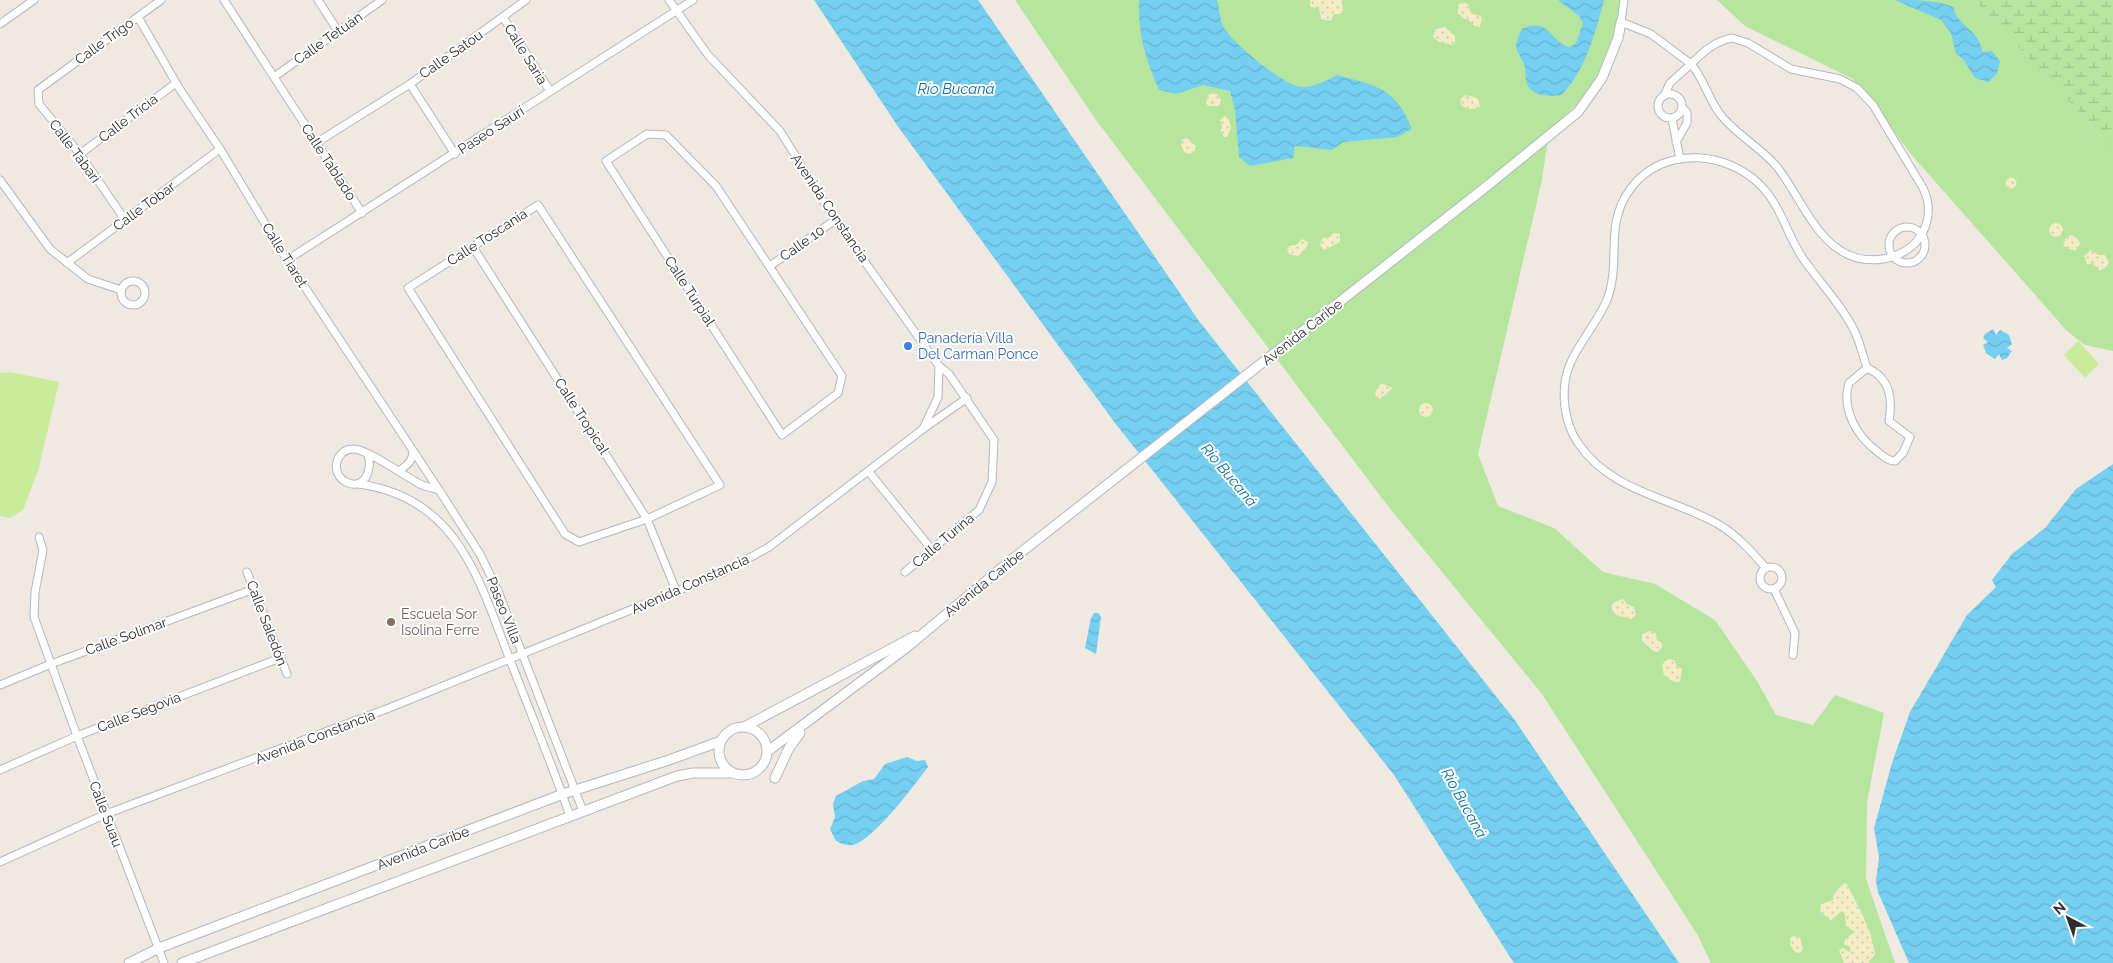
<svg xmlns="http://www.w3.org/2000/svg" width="2113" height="963" font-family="Raleway,sans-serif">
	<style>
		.grass { fill: #b6e59e }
		.wetland { fill: url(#wetland-marsh) }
		.sand { fill: url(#sand-dots) }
		.pitch { fill: #c9ec9a }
		.water { fill: url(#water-waves) }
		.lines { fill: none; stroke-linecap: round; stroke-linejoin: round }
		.minor-casing { stroke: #b4b7c1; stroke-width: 9 }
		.tertiary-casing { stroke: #b4b7c1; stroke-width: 11 }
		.minor { stroke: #fff; stroke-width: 7 }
		.tertiary { stroke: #fff; stroke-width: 9 }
		.shop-dot { fill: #3f7fe0; stroke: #fff; stroke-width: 2 }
		.education-dot { fill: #8d6e63; stroke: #fff; stroke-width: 2 }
		.labels { text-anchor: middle; stroke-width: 4; stroke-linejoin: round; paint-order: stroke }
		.street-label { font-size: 14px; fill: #2e2e2e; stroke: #fff }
		.shop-label { font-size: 14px; fill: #366cbe; stroke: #fff; text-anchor: start }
		.education-label { font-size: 14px; fill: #785e54; stroke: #fff; text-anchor: start }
		.water-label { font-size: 15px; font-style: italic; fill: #0d6fa3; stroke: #fff }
	</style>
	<defs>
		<pattern id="wetland-marsh" width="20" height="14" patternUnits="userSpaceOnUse" patternTransform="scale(1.25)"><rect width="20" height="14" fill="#b6e59e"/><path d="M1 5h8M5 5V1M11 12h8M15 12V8" fill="none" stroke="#9dc588"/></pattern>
		<pattern id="sand-dots" width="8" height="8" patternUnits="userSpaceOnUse" patternTransform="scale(1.25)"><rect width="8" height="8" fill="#f3ecc5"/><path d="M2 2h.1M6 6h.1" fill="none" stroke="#d1cbaa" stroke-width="1.8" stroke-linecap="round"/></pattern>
		<pattern id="water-waves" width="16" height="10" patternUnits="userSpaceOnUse" patternTransform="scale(1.25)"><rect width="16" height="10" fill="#75cff0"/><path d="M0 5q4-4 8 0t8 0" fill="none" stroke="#66b2ce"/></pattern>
	</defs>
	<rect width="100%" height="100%" fill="#efe9e1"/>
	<g class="grass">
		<path d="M1015,0H1621C1619,13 1619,27 1615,39C1604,77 1580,104 1550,129L1541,184L1478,454L1498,506L1554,528L1603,572L1655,584L1715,620L1757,681L1776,715L1813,725L1835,695L1884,713L1867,802L1866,879L1895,963H1711L1697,934L1542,694L1388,506L1096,120Z"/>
		<polygon points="1717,0 1975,0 2113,149 2113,351 2085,345 2067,331 1909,152 1878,109 1853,79 1745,26"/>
	</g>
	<polygon class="wetland" points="1975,0 2113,0 2113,149"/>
	<g class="sand">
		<polygon points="1310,0 1342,0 1343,10 1340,14 1334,14 1331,21 1321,19 1319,8 1310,7"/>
		<polygon points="1463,2 1468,4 1471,13 1482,17 1480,27 1474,26 1468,19 1464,19 1458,13 1458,5"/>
		<polygon points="1445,27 1455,36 1455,43 1452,45 1439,42 1433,37 1436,29"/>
		<polygon points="1212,93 1217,94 1221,100 1219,106 1209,106 1206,104 1207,96"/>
		<path d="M1466,95L1478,98L1480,107C1472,110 1465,111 1460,103L1461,98Z"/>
		<polygon points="1225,116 1228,118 1231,127 1227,137 1224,137 1220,131 1222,128 1220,120"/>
		<polygon points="1187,138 1196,146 1194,152 1190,154 1184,152 1181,145 1182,140"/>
		<circle cx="2011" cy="183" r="5.5"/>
		<circle cx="2056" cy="230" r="7"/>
		<polygon points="1333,233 1340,234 1340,242 1324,250 1320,245 1322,238 1330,237"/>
		<polygon points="2071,235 2077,238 2080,244 2075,251 2063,246 2066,237"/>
		<polygon points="1302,239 1308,242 1307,247 1298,256 1289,254 1287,250 1289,246 1296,245"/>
		<polygon points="2091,250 2098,255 2105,255 2109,262 2107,266 2100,271 2093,264 2087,264 2084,256"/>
		<polygon points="1381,383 1393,388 1380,399 1377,398 1375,393"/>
		<circle cx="1426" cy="410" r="7"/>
		<polygon points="1623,599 1627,604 1634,607 1636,615 1631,619 1616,615 1612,610 1612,603"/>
		<polygon points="1650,631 1656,633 1657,640 1662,643 1662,647 1658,652 1653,651 1642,641 1642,634"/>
		<polygon points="1669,659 1674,660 1677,666 1682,669 1680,682 1674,682 1663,674 1662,663"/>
		<path d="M1844,883L1847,884C1858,907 1872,928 1875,954L1868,963H1844L1839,950L1843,948L1850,952V947L1844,944L1845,939L1855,932L1846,926L1845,915L1842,911L1831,920L1820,912L1821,904L1833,900L1834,894Z"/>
		<polygon points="1793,936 1800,937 1803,949 1800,953 1795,952 1790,945 1790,938"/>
	</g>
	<g class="pitch">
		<polygon points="2078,341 2099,364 2085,378 2064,355"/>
		<polygon points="10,372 59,382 38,471 23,510 10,518 0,516 0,373"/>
	</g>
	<g class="water">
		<polygon points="814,0 978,0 1199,321 1514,719 1679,963 1514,963 1394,775 1115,423 899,128"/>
		<path d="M1139,0H1217C1219,8 1220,19 1223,26C1230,41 1284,86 1301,87C1315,87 1325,81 1337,75C1377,86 1395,87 1412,129L1397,137L1343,142L1332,150L1295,146L1293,158L1250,166L1239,157L1235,110L1230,91L1203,85L1176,94L1159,90C1145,58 1138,35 1139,0Z"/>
		<path d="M1558,0H1604C1596,30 1585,73 1561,95C1548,97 1528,96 1526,80C1525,74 1526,70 1524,64C1516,47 1512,49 1522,29C1550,16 1551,44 1570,47L1576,43L1583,23L1579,16Z"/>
		<path d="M1895,0C1912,0 1940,0 1953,7C1955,10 1955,15 1958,18C1969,31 1978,33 1983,52L1992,51L2000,61L1997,74L1988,82L1975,78L1963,59L1956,54L1951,33L1941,20Z"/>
		<polygon points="1993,329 1996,335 2000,330 2009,335 2012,344 2007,348 2012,351 2007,358 2002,360 1999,354 1995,359 1986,353 1983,345 1988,342 1983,338 1985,334"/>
		<polygon points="2113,464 2113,963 1909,963 1878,892 1876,881 1879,857 1874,828 1892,763 1910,712 1967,615 1996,587 1992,580 2012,554 2045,528 2076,489"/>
		<polygon points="1094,613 1098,613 1101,617 1096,654 1085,648 1091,618"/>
		<path d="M907,757L917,761L925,760L928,767C913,787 879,832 858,843C851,847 843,845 836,841L830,829L835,817L833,804L836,796L863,781L874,779L885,764Z"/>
	</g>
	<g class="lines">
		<g class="minor-casing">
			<g id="minor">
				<polyline points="224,0 362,213"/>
				<polyline points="318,0 338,31"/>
				<polyline points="669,0 708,55 780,131 835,220 939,366 949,374 994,440 992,482 979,510 905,572"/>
				<polyline points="1624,0 1621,22 1651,34 1691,64 1670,83 1664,96"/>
				<polyline points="138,17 179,88 222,152 287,260 439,490"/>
				<polyline points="503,17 550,91"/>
				<polyline points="0,24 34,0"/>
				<path d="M1732,38L1748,43L1791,69L1840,79L1857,88L1873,105L1923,188C1930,202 1930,218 1923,232C1915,247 1900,256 1883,259C1825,268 1806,205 1778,168C1761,147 1736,135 1720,114C1708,98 1704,79 1691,64C1703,52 1715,41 1732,38Z"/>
				<polyline points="274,77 382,0"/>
				<polyline points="410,84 455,154"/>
				<circle cx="1670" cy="106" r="12"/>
				<polyline points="1672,119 1680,159"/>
				<polygon points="647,134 666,135 716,186 842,376 838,393 782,435 606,161"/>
				<polyline points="1676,142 1687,123 1687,112 1682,108"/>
				<polyline points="316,143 410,84 526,0"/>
				<polyline points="80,154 176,83"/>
				<polyline points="0,180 50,249 88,279 121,290"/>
				<polygon points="538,205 720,485 647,519 579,542 565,534 408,288"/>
				<polyline points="125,220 80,154 39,104 38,90 161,0"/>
				<circle cx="1907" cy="245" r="18"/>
				<polyline points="473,247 647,519 677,593"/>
				<polyline points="287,260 693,0"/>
				<polyline points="67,263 220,149"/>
				<polyline points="770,266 835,220"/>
				<circle cx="133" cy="293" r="12"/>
				<polyline points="923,429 938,397 939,366"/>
				<path d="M368,455C373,470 364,491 346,482C330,474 335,449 353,449C366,448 406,477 420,484C426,487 433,488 439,490L480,554L498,591L583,811"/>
				<path d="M399,471C407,465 412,462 413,452"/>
				<polyline points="869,472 933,551"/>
				<path d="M358,484C462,497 481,588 514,670C533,719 553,767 570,816"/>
				<polyline points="39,537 43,550 35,592 34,617 77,736 164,963"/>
				<circle cx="1771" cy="578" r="11"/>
				<path d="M1766,568C1752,552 1737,535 1718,524C1670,497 1611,492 1578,443C1563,421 1560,388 1570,364C1580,341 1597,323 1607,300C1622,261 1603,225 1631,188C1664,144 1731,151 1764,189C1781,208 1788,236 1802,257C1819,282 1842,305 1855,332C1860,343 1863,356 1867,368L1849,383C1841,409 1857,437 1878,452C1883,456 1888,461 1895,461L1903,453L1910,437L1889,421C1893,398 1890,378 1867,368"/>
				<polyline points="247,572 287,674"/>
				<polyline points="1774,589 1795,633 1793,655"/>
				<polyline points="0,685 51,664 254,589"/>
				<polyline points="0,770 77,736 280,658"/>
				<polyline points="0,862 106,814 389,708 724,572 769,547 923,429 967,398"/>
			</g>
		</g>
		<g class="tertiary-casing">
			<g id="tertiary">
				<circle cx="743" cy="751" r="24"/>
				<polyline points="744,727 915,636"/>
				<polyline points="768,751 906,648 1010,561 1482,190 1578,112 1602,78 1618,38 1621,22"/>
				<polyline points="775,778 789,748 800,733"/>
				<polyline points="129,963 159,948 563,794 669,760 721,741"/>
				<polyline points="182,963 677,776 693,773 731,773"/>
			</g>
		</g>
		<use href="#minor" class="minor"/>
		<use href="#tertiary" class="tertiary"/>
	</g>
	<circle class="shop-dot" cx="908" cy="346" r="5"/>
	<circle class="education-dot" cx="391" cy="622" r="5"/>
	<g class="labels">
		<g class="street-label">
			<text transform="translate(328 38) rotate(-35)" y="5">Calle Tetuán</text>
			<text transform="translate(104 41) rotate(-36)" y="5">Calle Trigo</text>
			<text transform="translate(451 54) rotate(-35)" y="5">Calle Satou</text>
			<text transform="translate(526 54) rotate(58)" y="5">Calle Saria</text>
			<text transform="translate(128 118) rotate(-37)" y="5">Calle Tricia</text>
			<text transform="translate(491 130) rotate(-33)" y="5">Paseo Saurí</text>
			<text transform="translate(75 151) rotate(53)" y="5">Calle Tabari</text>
			<text transform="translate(329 162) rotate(57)" y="5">Calle Tablado</text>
			<text transform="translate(144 206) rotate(-36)" y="5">Calle Tobar</text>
			<text transform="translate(830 208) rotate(56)" y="5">Avenida Constancia</text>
			<text transform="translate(487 237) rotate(-33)" y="5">Calle Toscania</text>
			<text transform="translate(802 243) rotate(-35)" y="5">Calle 10</text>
			<text transform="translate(285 255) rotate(58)" y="5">Calle Tiaret</text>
			<text transform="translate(690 291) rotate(57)" y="5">Calle Turpial</text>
			<text transform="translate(1302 332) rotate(-38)" y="5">Avenida Caribe</text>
			<text transform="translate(582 416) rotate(57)" y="5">Calle Tropical</text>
			<text transform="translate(943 540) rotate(-40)" y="5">Calle Turina</text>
			<text transform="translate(984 583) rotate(-39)" y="5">Avenida Caribe</text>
			<text transform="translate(690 584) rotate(-24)" y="5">Avenida Constancia</text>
			<text transform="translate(504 610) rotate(68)" y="5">Paseo Villa</text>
			<text transform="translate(267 623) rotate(69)" y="5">Calle Saledón</text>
			<text transform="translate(126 636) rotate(-20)" y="5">Calle Solimar</text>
			<text transform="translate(139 712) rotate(-21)" y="5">Calle Segovia</text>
			<text transform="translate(315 737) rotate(-21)" y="5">Avenida Constancia</text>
			<text transform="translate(106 814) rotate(69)" y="5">Calle Suau</text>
			<text transform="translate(423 848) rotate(-21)" y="5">Avenida Caribe</text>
		</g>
		<g class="shop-label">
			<text x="918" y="343">Panadería Villa<tspan x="918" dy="16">Del Carman Ponce</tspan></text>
		</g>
		<g class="education-label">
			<text x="401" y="619">Escuela Sor<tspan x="401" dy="16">Isolina Ferre</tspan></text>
		</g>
		<g class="water-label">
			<text x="956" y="94">Río Bucaná</text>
			<text transform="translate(1229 475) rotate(50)" y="5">Río Bucaná</text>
			<text transform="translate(1464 803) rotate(61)" y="5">Río Bucaná</text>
		</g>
	</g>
	<g transform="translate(2068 918) rotate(319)" stroke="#ffffff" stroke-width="4" paint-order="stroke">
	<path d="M0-4L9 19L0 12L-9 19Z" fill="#2e2e2e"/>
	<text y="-8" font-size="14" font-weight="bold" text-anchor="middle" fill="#2e2e2e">N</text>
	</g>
</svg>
